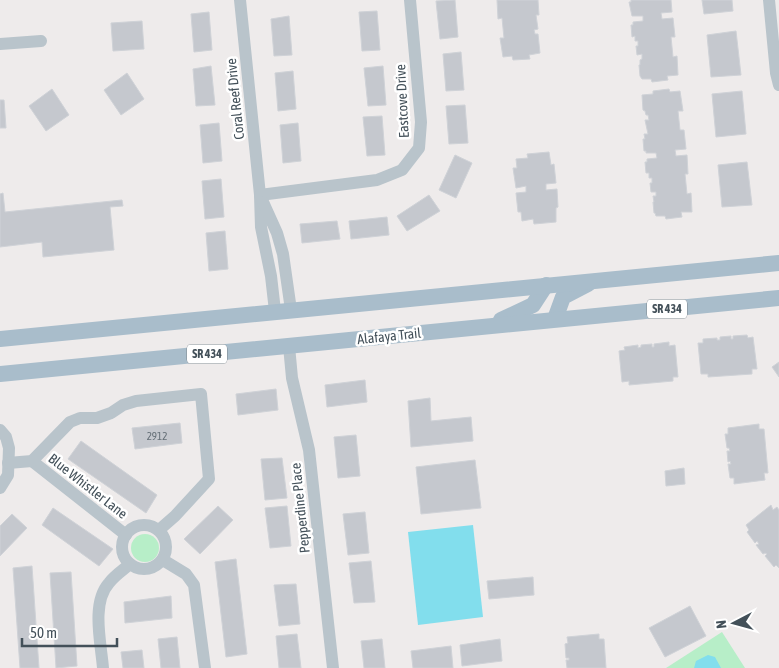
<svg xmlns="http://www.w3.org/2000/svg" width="779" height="668" font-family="'Asap Condensed',sans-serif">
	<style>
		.green { fill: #b7eec8 }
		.water { fill: #82deed }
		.building { fill: #c5c8ce; stroke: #cfd2d7 }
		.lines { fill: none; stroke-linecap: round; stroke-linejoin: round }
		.minor { stroke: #b9c4cb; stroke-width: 12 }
		.major { stroke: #a9bdcb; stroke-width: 16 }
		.labels { text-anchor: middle; stroke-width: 5; stroke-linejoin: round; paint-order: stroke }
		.number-label { font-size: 11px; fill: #646e76 }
		.shield { fill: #fff; stroke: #7b848b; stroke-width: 1 }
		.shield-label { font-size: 12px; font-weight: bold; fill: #435059 }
		.street-label { font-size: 14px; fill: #435059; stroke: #fff }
	</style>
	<rect width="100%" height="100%" fill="#eeebeb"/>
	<g class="green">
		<circle cx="145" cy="548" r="14"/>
		<polygon points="722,632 745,668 666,668"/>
	</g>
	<g class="water">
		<polygon points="473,525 483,617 418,625 408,532"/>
		<polygon points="708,655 715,657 721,668 694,668 696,661"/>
	</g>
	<g class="building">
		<polygon points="455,0 458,37 440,39 436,1"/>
		<polygon points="497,0 538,0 539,15 536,15 538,29 534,30 535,34 538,34 540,53 529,55 530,59 513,60 512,56 503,57 500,38 504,38 502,18 498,19"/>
		<polygon points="631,0 671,0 672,12 661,13 662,19 673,18 675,37 671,37 673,57 677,56 678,75 667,76 668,80 652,82 651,79 642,79 640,76 639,65 640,65 640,60 642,59 642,54 637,55 636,46 638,46 638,41 635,41 635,36 632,37 631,25 633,25 633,22 643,21 643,16 632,16 629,2 631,2"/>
		<polygon points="702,0 732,0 733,11 704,14"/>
		<polygon points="377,11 380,50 362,51 359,12"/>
		<polygon points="209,12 212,50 194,52 191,14"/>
		<polygon points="289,16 292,55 274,56 271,19"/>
		<polygon points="142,21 144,49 113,51 111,23"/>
		<polygon points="736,31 741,75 711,77 707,35"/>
		<polygon points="461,52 464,90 446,91 443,54"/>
		<polygon points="211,66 215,105 196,106 193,69"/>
		<polygon points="383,66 386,105 368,106 364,68"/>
		<polygon points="293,71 296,109 278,111 275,73"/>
		<polygon points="127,73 144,99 121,115 104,90"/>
		<polygon points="52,89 69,115 46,131 29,106"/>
		<polygon points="669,89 670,92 680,91 683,111 678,111 680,130 684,130 686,149 675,150 676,156 687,155 688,174 685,174 687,194 691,193 692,212 681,212 682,217 666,219 665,216 656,216 655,213 654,213 653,202 654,202 653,196 656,196 656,192 651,192 650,183 652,183 652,178 649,178 649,173 646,173 645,162 647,162 647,159 657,158 656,153 646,153 646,151 644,151 643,139 645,139 644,134 648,134 645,120 649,120 648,115 646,115 645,111 643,110 642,95 653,94 653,91"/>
		<polygon points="742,91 746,134 716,137 712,94"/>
		<polygon points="0,100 4,100 6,128 0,128"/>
		<polygon points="465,105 468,143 449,144 446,106"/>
		<polygon points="382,116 385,155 367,156 363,117"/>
		<polygon points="219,123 222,161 203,163 200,125"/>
		<polygon points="298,123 301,161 283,163 280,125"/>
		<polygon points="549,152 551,165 554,164 556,183 546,184 546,190 557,189 558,207 556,208 556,222 534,224 533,219 522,221 521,212 518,212 516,193 526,192 526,186 516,188 513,168 517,168 516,159 528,158 527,154"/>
		<polygon points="455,155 472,163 456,198 439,190"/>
		<polygon points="747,162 752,205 722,207 718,165"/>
		<polygon points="221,179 224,217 205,219 202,181"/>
		<polygon points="3,193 5,212 122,200 123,206 110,207 114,250 43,257 42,242 0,247 0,194"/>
		<polygon points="429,195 440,211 407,231 397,216"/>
		<polygon points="387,217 389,235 351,239 349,221"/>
		<polygon points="337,221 340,239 302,243 300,224"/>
		<polygon points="225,231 228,269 209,271 206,233"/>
		<polygon points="747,335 748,338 753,337 757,369 752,369 752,374 708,377 708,374 701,374 698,343 703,343 703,339 717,338 717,340 720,340 720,337 731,336 731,339 733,339 733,336"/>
		<polygon points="669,342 669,346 675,345 678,377 673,377 673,381 629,385 629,381 622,382 619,351 625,350 624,347 638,345 638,348 641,347 641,345 652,344 652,347 654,347 654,344"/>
		<polygon points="779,362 779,377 772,367"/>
		<polygon points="365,380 367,402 327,407 325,385"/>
		<polygon points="276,389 278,410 238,415 236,394"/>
		<polygon points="430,398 431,421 471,417 473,441 411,447 408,401"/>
		<polygon points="180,423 182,443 135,449 132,428"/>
		<polygon points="759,424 759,429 764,429 768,473 764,473 765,480 734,484 734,478 730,478 728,464 731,464 730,461 728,462 727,451 730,451 729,448 727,448 725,434 728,434 728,428"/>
		<polygon points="356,435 360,476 338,478 334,437"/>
		<polygon points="81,441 157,495 146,513 68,459"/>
		<polygon points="282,458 287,498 265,500 261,459"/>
		<polygon points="475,460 481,508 421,514 416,467"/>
		<polygon points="684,468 685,484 666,486 665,471"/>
		<polygon points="771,505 773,510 777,507 779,510 779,568 776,565 774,567 765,556 767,554 765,553 763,554 756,545 759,544 757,541 755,543 747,532 749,530 746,525"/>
		<polygon points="218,506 233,520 200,554 184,539"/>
		<polygon points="287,506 291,546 270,548 265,508"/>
		<polygon points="53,508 113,549 99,566 42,525"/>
		<polygon points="365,512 369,553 348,555 343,514"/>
		<polygon points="12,514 27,528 0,556 0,526"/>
		<polygon points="236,559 247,654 226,657 215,562"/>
		<polygon points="371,561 375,602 354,603 349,563"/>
		<polygon points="32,566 39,668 20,668 13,568"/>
		<polygon points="71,572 77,666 56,668 50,573"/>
		<polygon points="533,577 534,595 489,599 487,581"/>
		<polygon points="296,584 300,624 279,626 274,585"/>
		<polygon points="171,596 172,618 125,623 124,602"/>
		<polygon points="690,606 706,636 665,657 649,628"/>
		<polygon points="297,634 301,668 279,668 276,636"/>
		<polygon points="599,634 599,639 604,639 606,668 567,668 566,660 569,660 569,658 566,658 565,644 568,643 567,637"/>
		<polygon points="177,637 180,668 161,668 158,639"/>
		<polygon points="382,639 385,668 364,668 361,641"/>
		<polygon points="500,639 502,661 462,666 460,645"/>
		<polygon points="451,646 453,668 413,668 411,651"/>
		<polygon points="142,650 144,668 123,668 121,652"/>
	</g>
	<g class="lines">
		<g class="minor">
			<polyline points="240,0 260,195 261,227 271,276 275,311"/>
			<polyline points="769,0 776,73 779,85"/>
			<polyline points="0,44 41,41"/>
			<polyline points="260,195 377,180 402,170 419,148 421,122 410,0"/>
			<polyline points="263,202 277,233 283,254 291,310"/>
			<polyline points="289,346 292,378 309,450 333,668"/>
			<polyline points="0,430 6,437 9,448 8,475 0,488"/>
			<polyline points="32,461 126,535"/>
			<polyline points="8,463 32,461 70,422 80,418 97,418 111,413 123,405 136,401 201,394 209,479 175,516 159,530"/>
			<circle cx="144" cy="547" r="22"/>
			<polyline points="163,560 186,574 194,585 205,668"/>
			<path d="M103,668C101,643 91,603 109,583C114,576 123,570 130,564"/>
		</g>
		<g class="major">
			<polyline points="555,319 563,297 588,284"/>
			<polyline points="501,320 533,305 546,285"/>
			<polyline points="0,339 779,263"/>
			<polyline points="0,374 779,298"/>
		</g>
	</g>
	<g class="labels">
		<g class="number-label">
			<text x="157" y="440">2912</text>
		</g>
		<g class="shield">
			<rect x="647" y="299.5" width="40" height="19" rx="4"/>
			<rect x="187" y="344.5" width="40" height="19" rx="4"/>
		</g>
		<g class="shield-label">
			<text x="667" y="313">SR 434</text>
			<text x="207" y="358">SR 434</text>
		</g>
		<g class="street-label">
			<text transform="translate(235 99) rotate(-96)" y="5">Coral Reef Drive</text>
			<text transform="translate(402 101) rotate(-93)" y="5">Eastcove Drive</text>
			<text transform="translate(389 336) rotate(-6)" y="5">Alafaya Trail</text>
			<text transform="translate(88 486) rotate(38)" y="5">Blue Whistler Lane</text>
			<text transform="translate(300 508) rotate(-96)" y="5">Pepperdine Place</text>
		</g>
	</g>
	<g transform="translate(734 623) rotate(264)" stroke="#ffffff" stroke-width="4" paint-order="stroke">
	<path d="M0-4L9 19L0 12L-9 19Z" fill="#435059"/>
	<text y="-8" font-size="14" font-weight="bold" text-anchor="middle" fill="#435059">N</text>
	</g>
	<path d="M22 638v8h95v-8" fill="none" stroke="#435059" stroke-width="2.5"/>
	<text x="30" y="638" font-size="15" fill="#435059" stroke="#ffffff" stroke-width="4" paint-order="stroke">50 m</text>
</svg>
